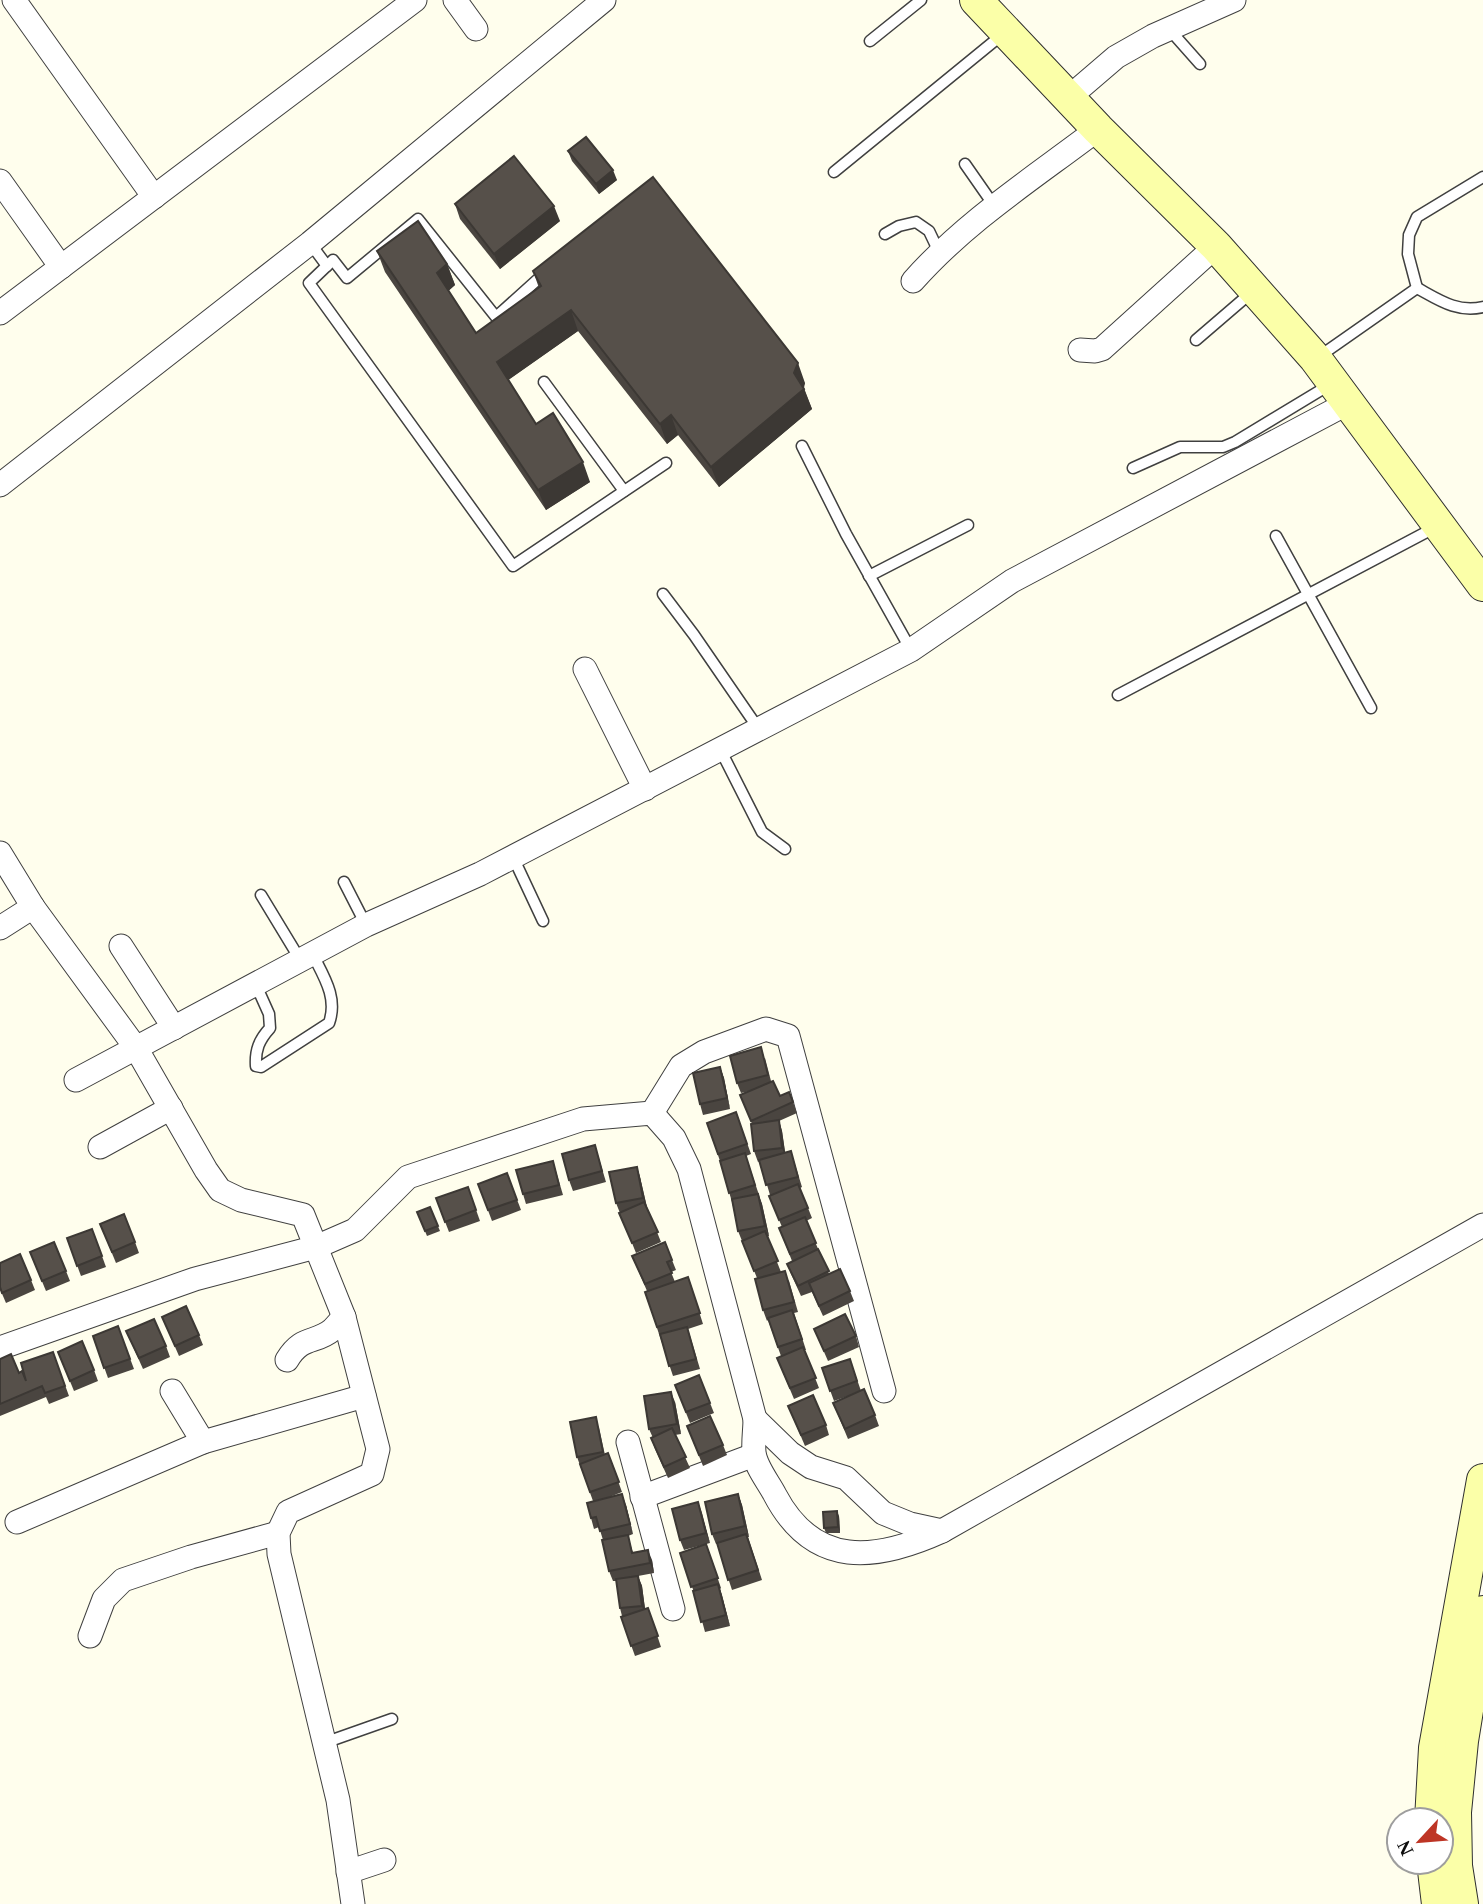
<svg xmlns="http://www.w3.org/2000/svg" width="1483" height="1904" font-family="Georgia,serif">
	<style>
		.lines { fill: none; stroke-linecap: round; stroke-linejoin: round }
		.lane-casing { stroke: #404040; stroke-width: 13 }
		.street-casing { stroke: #404040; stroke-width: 25 }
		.secondary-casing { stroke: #2f2f2f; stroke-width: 34 }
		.lane { stroke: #fff; stroke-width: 10 }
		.street { stroke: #fff; stroke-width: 23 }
		.secondary { stroke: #fbffa8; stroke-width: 32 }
		.wall { fill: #4a4540 }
		.shaded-wall { fill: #3c3834 }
		.building { fill: #56504a; stroke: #3c3834; stroke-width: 2 }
	</style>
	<rect width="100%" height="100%" fill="#fffeed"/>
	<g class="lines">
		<g class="lane-casing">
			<g id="lane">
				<polyline points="1169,29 1200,64"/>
				<polyline points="870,41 921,0"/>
				<polyline points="965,164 995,207"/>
				<polyline points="834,172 1003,34"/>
				<polyline points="885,234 899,226 916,222 929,231 939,252"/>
				<polyline points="310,243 327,266"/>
				<polyline points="547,271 496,317 418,219 347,278 333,260 309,283 513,566 666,463"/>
				<path d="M1417,288C1439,300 1457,313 1483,307"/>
				<polyline points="1196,340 1253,291"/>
				<polyline points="1327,351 1417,288 1408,254 1409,235 1417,217 1483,177"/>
				<polyline points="544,382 624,491"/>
				<polyline points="802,446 846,534 911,650"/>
				<polyline points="1133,468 1180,447 1223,447 1235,442 1331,384"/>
				<polyline points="1276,536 1371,708"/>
				<polyline points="869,576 968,525"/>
				<polyline points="663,594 694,635 758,728"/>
				<polyline points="1118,695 1436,527"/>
				<polyline points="720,749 762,832 785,849"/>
				<polyline points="513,857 543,921"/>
				<polyline points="344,882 366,925"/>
				<polyline points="261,895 301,961"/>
				<path d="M256,985L269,1014L270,1028C259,1040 255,1050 256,1066L261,1067L329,1023C338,998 324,977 313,955"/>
				<polyline points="324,1743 392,1719"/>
			</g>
		</g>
		<g class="street-casing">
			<g id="street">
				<polyline points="14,0 154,197"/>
				<polyline points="455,0 476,29"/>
				<polyline points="1081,87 1116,57 1153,36 1234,0"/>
				<polyline points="0,181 61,267"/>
				<path d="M913,281C966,221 1035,177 1098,129"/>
				<polyline points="0,313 415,0"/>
				<polyline points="1080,350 1095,351 1102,349 1216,246"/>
				<polyline points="0,485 310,243 604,0"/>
				<polyline points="585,669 645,789"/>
				<polyline points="0,853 33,907 136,1048 206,1170 220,1190 241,1200 303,1215 344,1317 378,1449 372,1474 288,1512 278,1533 279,1554 338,1800 353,1904"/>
				<polyline points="0,928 33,907"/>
				<polyline points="121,946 174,1028"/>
				<polyline points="76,1080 366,925 480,874 911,650 1012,581 1348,403"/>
				<polyline points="652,1113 681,1066 704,1052 766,1029 788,1036 884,1391"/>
				<polyline points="100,1147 171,1108"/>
				<path d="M0,1348L195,1279L316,1247L355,1230L408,1177L583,1119L652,1113L674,1138L689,1169L755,1419C755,1430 753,1441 754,1452C755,1466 769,1483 775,1495C814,1569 876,1561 942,1531L1483,1225"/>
				<path d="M287,1360C302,1335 315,1344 332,1330C336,1326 340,1321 344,1317"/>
				<polyline points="172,1391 203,1442"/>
				<polyline points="755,1419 790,1453 811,1467 846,1478 883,1513 910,1524 942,1531"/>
				<polyline points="628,1442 673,1609"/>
				<polyline points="642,1497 754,1455"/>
				<polyline points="17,1522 203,1442 364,1396"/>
				<polyline points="90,1636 104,1599 123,1580 191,1557 278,1533"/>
				<polyline points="348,1872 384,1860"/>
			</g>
		</g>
		<g class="secondary-casing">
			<g id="secondary">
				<polyline points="976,0 1098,129 1216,246 1315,358 1483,585"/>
				<polyline points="1431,1820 1435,1748 1483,1480"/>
				<polyline points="1433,1862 1438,1904"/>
				<polyline points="1462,1904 1456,1866 1455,1812 1462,1741 1483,1612"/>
			</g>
		</g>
		<use href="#lane" class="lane"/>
		<use href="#street" class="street"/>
		<use href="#secondary" class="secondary"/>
	</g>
	<g class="wall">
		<polygon points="568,151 617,180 599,194 572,161"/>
		<polygon points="455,204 560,221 500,269 460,219"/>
		<polygon points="377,251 447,264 455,285 448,291 476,333 539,288 533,271 805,383 804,388 812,409 719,487 678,435 667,444 578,331 508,380 536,424 590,482 546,510 385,272"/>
		<polygon points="765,1058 771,1081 780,1096 793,1102 797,1113 779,1121 782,1131 785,1153 794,1161 802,1187 800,1188 812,1218 806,1221 829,1274 850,1291 854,1301 823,1316 812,1292 801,1296 791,1274 787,1264 792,1261 779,1228 782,1227 769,1196 770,1195 760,1161 758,1162 754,1151 752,1124 740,1095 750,1091 741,1093 737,1083"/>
		<polygon points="720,1067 724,1078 730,1109 703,1115 700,1104"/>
		<polygon points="736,1112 751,1154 746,1156 762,1204 769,1236 767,1237 781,1272 789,1281 798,1312 794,1313 806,1350 804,1350 819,1388 794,1399 781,1368 781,1356 768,1320 767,1321 763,1310 757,1278 738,1231 732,1202 720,1161 707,1123"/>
		<polygon points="595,1145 606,1182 573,1191 569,1180"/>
		<polygon points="553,1161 563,1195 526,1204 523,1194"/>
		<polygon points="637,1167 640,1177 647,1207 661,1242 636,1253 616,1203"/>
		<polygon points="507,1173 521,1210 492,1221 478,1184"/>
		<polygon points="468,1187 480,1221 449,1232 436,1198"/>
		<polygon points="430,1207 440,1231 427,1236 417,1212"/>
		<polygon points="100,1224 135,1242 139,1253 116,1263"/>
		<polygon points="92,1229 106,1267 81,1276 67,1238"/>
		<polygon points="632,1256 672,1260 676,1270 671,1272 675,1282 688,1277 703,1324 688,1329 700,1369 673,1376 645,1292 647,1291"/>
		<polygon points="34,1262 66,1271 70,1281 46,1291"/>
		<polygon points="0,1263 31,1280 35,1290 6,1303 0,1289"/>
		<polygon points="162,1317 199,1335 203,1345 179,1356"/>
		<polygon points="118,1326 134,1369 108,1378 93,1336"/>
		<polygon points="814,1329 856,1336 859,1347 828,1361"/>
		<polygon points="126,1331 166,1346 170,1357 143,1369"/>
		<polygon points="53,1352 69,1396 49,1404 46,1397 0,1416 0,1359 19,1373 26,1381"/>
		<polygon points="58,1352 94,1370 98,1381 74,1391"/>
		<polygon points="850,1359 861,1391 875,1415 879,1426 848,1439 833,1403 851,1395 834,1401 822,1368"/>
		<polygon points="699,1375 714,1413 690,1423 675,1385"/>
		<polygon points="675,1402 681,1434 675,1435 690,1468 668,1478 655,1449 651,1438 653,1438 649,1429"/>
		<polygon points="788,1406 826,1425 829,1435 805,1446"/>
		<polygon points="687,1426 723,1445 727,1455 703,1466"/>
		<polygon points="599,1428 605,1455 608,1453 622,1492 607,1498 626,1505 633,1534 628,1536 633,1553 652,1560 654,1573 638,1576 642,1586 645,1609 648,1608 661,1647 635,1656 621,1617 622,1616 620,1608 616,1581 613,1581 609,1571 603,1540 599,1527 594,1529 591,1518 593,1501 577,1457"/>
		<polygon points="738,1494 742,1505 749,1537 748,1537 762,1580 732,1590 717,1544 716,1544 712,1534"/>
		<polygon points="698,1502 710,1543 684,1550 680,1540"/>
		<polygon points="839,1516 840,1533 826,1533 824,1528"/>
		<polygon points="706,1544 721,1588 720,1589 730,1626 705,1632 695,1595 680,1553"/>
	</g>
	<g class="shaded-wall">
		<polygon points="613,170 617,180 599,194 596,184"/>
		<polygon points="554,206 560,221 500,269 494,254"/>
		<polygon points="447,264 455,285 445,294 437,273"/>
		<polygon points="571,310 578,331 504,383 497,362"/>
		<polygon points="798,363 805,383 802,390 804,389 812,409 719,487 711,467 794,373"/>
		<polygon points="671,415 678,435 667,444 660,424"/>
		<polygon points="583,462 590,482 546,510 538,490"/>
		<polygon points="720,1067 724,1078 730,1109 727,1098"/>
		<polygon points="779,1120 782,1131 786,1158 782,1148"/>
		<polygon points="637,1167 640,1177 647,1208 643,1198"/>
		<polygon points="758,1194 762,1204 769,1236 765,1226"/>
		<polygon points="671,1392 675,1402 681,1434 677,1424"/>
		<polygon points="622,1494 626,1505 633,1534 630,1524"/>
		<polygon points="738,1494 742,1505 749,1537 745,1526"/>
		<polygon points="698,1502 702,1513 710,1543 706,1533"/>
		<polygon points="837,1511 839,1516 840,1533 838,1527"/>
		<polygon points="648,1550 652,1560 654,1573 650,1563"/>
		<polygon points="638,1576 642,1586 646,1616 642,1606"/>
		<polygon points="718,1584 722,1595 730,1626 726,1615"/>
	</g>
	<g class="building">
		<polygon points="586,137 613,170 596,184 568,151"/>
		<polygon points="514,156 554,206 494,254 455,204"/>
		<polygon points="653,177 798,363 794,373 804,389 711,467 671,415 660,424 571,310 497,362 536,424 553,413 583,462 538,490 377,251 418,221 447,264 437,273 476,333 541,286 533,271"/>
		<polygon points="761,1047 768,1075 737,1083 730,1056"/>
		<polygon points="720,1067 727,1098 700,1104 693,1073"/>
		<polygon points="773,1081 780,1096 789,1092 793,1102 751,1121 740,1095"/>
		<polygon points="736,1112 747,1144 718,1154 707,1123"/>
		<polygon points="779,1120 782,1148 754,1151 751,1124"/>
		<polygon points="595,1145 602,1171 569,1180 562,1154"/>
		<polygon points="791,1151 798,1177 766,1185 759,1160"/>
		<polygon points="745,1153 755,1185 729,1193 720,1161"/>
		<polygon points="553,1161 559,1185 523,1194 516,1170"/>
		<polygon points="637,1167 643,1198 616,1203 609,1172"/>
		<polygon points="507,1173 517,1200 488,1210 478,1184"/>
		<polygon points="798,1184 808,1208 779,1220 769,1196"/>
		<polygon points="468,1187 476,1210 445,1222 436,1198"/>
		<polygon points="758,1194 765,1226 738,1231 732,1199"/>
		<polygon points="644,1202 658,1232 632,1243 619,1213"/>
		<polygon points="430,1207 438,1226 425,1231 417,1212"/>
		<polygon points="124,1214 135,1242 112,1252 100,1224"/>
		<polygon points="805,1217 816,1243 790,1254 779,1228"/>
		<polygon points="92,1229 102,1256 77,1266 67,1238"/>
		<polygon points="765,1231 778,1261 754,1271 742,1241"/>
		<polygon points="54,1242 66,1271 42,1281 30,1252"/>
		<polygon points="665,1242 672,1260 667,1262 672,1273 645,1284 632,1256"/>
		<polygon points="818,1249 829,1271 798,1286 787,1264"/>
		<polygon points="20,1254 31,1280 2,1293 0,1287 0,1263"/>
		<polygon points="840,1269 850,1291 819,1306 809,1283"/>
		<polygon points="785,1271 794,1302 763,1310 755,1279"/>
		<polygon points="688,1277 700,1313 657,1327 645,1292"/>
		<polygon points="186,1306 199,1335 175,1346 162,1317"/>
		<polygon points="792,1310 802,1339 778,1347 768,1318"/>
		<polygon points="845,1314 856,1336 824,1351 814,1329"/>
		<polygon points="154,1319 166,1346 139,1358 126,1331"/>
		<polygon points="118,1326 130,1359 104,1368 93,1336"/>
		<polygon points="687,1327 696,1359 669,1366 660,1334"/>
		<polygon points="82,1341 94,1370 70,1381 58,1352"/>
		<polygon points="803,1347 816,1378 790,1388 777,1358"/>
		<polygon points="53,1352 65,1386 45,1393 42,1386 0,1404 0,1359 11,1354 19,1373 22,1371 26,1381 21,1363"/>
		<polygon points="850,1359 857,1381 830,1391 822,1368"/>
		<polygon points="699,1375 710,1403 686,1412 675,1385"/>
		<polygon points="864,1389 875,1415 845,1429 833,1403"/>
		<polygon points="671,1392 677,1424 649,1429 644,1396"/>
		<polygon points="813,1395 826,1425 801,1435 788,1406"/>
		<polygon points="710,1416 723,1445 699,1455 687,1426"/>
		<polygon points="596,1417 603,1452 577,1457 570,1422"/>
		<polygon points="672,1428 686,1457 664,1467 651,1438"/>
		<polygon points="608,1453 619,1482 590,1492 580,1464"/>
		<polygon points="622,1494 630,1524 600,1531 596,1517 591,1518 587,1503"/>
		<polygon points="738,1494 745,1526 712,1534 705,1502"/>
		<polygon points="698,1502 706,1533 680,1540 672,1509"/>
		<polygon points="837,1511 838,1527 824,1528 823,1512"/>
		<polygon points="746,1534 758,1570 728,1580 717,1543"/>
		<polygon points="628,1535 632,1553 648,1550 650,1563 609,1571 602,1540"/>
		<polygon points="706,1544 718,1578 691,1587 680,1553"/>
		<polygon points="638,1576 642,1606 620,1608 616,1579"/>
		<polygon points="718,1584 726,1615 701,1622 693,1591"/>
		<polygon points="648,1608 658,1636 631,1646 621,1617"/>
	</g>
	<g transform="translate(1420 1841) rotate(244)"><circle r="33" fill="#ffffff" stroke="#9e9e9e" stroke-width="2"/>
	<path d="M0-5L12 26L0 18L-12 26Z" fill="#be3525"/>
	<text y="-10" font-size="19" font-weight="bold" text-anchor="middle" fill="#0d0d0d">N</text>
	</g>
</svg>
